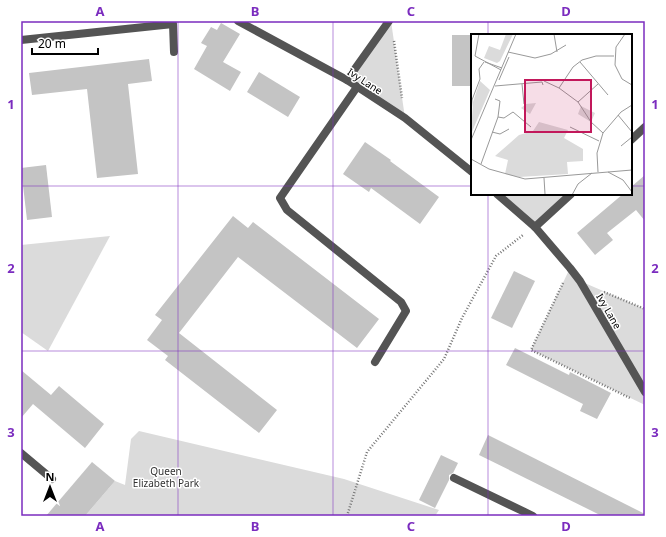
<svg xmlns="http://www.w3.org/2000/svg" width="666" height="537" font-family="'Noto Sans',sans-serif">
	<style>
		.green { fill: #dbdbdb }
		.building { fill: #c4c4c4 }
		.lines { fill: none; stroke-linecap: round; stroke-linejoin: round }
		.path { stroke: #767676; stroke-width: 2.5; stroke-dasharray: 1 2; stroke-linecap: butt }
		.service { stroke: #545454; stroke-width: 8 }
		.minor { stroke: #545454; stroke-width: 8 }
		.grid { fill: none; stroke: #7b2cbf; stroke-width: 1; stroke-opacity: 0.55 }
		.labels { text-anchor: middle; stroke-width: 3; stroke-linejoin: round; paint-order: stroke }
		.street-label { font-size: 10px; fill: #000; stroke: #fff }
		.park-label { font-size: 10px; fill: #323232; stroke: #fff }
		.inset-road { fill: none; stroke: #999; stroke-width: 1 }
		.view { fill: #c2185b; fill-opacity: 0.15; stroke: #c2185b; stroke-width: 2 }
		.inset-edge { fill: none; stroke: #000; stroke-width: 2 }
		.neatline { fill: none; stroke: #7b2cbf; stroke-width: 1.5 }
		.grid-label { font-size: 13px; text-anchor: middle; font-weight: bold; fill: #7b2cbf }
	</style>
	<rect width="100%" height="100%" fill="#fff"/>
	<g class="green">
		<polygon points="391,21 405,118 347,80"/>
		<polygon points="497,194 571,194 535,227"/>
		<polygon points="110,236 48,351 21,332 21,245"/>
		<polygon points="570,268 580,281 645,309 645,405 531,350"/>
		<polygon points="139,431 344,479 439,510 435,516 85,516 115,481 125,485 131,439"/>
	</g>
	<g class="building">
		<polygon points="221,23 240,34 223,62 241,72 230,91 194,69 207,46 201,43 211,27 217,30"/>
		<rect x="452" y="35" width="20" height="51"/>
		<polygon points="149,59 152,81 128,84 138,174 97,178 87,89 32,95 29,73"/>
		<polygon points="259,72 300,97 288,117 247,92"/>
		<polygon points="365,142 391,160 390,161 439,197 420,224 371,188 369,192 343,174"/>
		<polygon points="46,165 52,217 27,220 21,168"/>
		<polygon points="645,175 645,221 636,210 607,233 613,240 595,255 577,233 623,194 631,194 631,187"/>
		<polygon points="233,216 248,228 253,222 379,319 357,348 238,257 179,333 277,410 259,433 165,360 168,356 147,340 162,320 155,315"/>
		<polygon points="514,271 535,281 512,328 491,318"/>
		<polygon points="515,348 569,375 570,372 611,393 597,419 580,411 583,404 506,365"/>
		<polygon points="21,370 51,395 59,386 104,424 85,448 33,404 21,418"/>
		<polygon points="488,435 645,514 645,516 602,516 479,455"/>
		<polygon points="441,455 458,463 453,473 449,475 449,480 435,508 419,500"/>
		<polygon points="92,462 115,481 85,516 46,516"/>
	</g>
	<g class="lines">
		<g class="path">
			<polyline points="394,41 402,98"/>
			<polyline points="563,283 531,350 630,398"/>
			<polyline points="604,292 645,309"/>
			<polyline points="347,516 367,452 444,359 462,318 496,256 523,235"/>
		</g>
		<polyline class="service" points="357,87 280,198 287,210 401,302 406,311 375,362"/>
		<g class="minor">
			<polyline points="238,21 347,80 405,118 472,172"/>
			<polyline points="21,40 173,24 174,52"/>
			<polyline points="347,80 389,21"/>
			<polyline points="631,140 645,127"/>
			<polyline points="497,194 535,227 570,268 580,281 645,392"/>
			<polyline points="535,227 571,194"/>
			<polyline points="21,453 52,479"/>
			<polyline points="454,478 533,516"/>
		</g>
	</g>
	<path class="grid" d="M178,21V516M333,21V516M488,21V35M21,186H472M631,186H645M488,194V516M21,351H645"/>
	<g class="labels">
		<g class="street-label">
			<text transform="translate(365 81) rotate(33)" y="4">Ivy Lane</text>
			<text transform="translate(609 311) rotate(60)" y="4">Ivy Lane</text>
		</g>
		<g class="park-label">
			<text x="166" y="475">Queen<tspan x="166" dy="12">Elizabeth Park</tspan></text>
		</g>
	</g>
	<g transform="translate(471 34)">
		<rect width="161" height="161" fill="#fff"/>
		<path d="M35,0H42L29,27L26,29L13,24L18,12L29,16ZM9,47L19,56L0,100L2,68ZM65,69L59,80L50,74L55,70ZM110,72L124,79L120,88L107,80ZM68,88L97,96L93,104L112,115V127L96,128L97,140L48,143L34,140L37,126L24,122L48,101L62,97Z" fill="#dbdbdb"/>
		<path class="inset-road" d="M8,0L4,22L30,36M83,0L86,18M154,0L145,13L144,31L151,45L161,51M37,18L64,24L80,20L95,11M14,28L31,34M109,28L137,61M28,46L38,23M73,47L88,54L107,68L120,88L132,99M51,50L53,70M24,52L71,48L72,51M88,54L102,33L111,26L125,22H143M24,65L29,67L27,83L33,84L42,78L60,93M107,68L127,50M0,80L1,66L9,45L8,35L13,28M147,81L161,98M99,93L128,107M21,98L29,100L38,95M0,106L45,0M150,112L161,103M0,125L18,135L54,145L161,136M10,130L27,83M127,138L126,119L132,99L150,78L161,71M137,138L152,146L161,158M73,144L74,160M101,161L107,150L121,139"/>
		<path class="view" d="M54,46H120V98H54Z"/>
		<rect width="161" height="161" class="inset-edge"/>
	</g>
	<rect width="666" height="537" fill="none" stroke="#ffffff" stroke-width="44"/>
	<g transform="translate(50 487)" stroke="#ffffff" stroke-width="3" paint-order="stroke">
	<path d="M0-3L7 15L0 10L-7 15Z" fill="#000000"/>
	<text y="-6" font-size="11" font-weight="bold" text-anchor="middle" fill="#000000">N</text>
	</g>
	<path d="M32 48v6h66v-6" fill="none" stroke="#000000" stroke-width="2"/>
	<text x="38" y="48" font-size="12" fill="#000000" stroke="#ffffff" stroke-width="3" paint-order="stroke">20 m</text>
	<rect x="22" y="22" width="622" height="493" class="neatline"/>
	<g class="grid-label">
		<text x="100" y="16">A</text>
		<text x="255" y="16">B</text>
		<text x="411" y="16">C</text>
		<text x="566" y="16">D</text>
		<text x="11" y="109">1</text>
		<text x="655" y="109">1</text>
		<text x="11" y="273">2</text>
		<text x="655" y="273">2</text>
		<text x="11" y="437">3</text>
		<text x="655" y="437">3</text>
		<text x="100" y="531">A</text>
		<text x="255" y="531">B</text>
		<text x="411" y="531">C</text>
		<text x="566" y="531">D</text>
	</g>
</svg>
